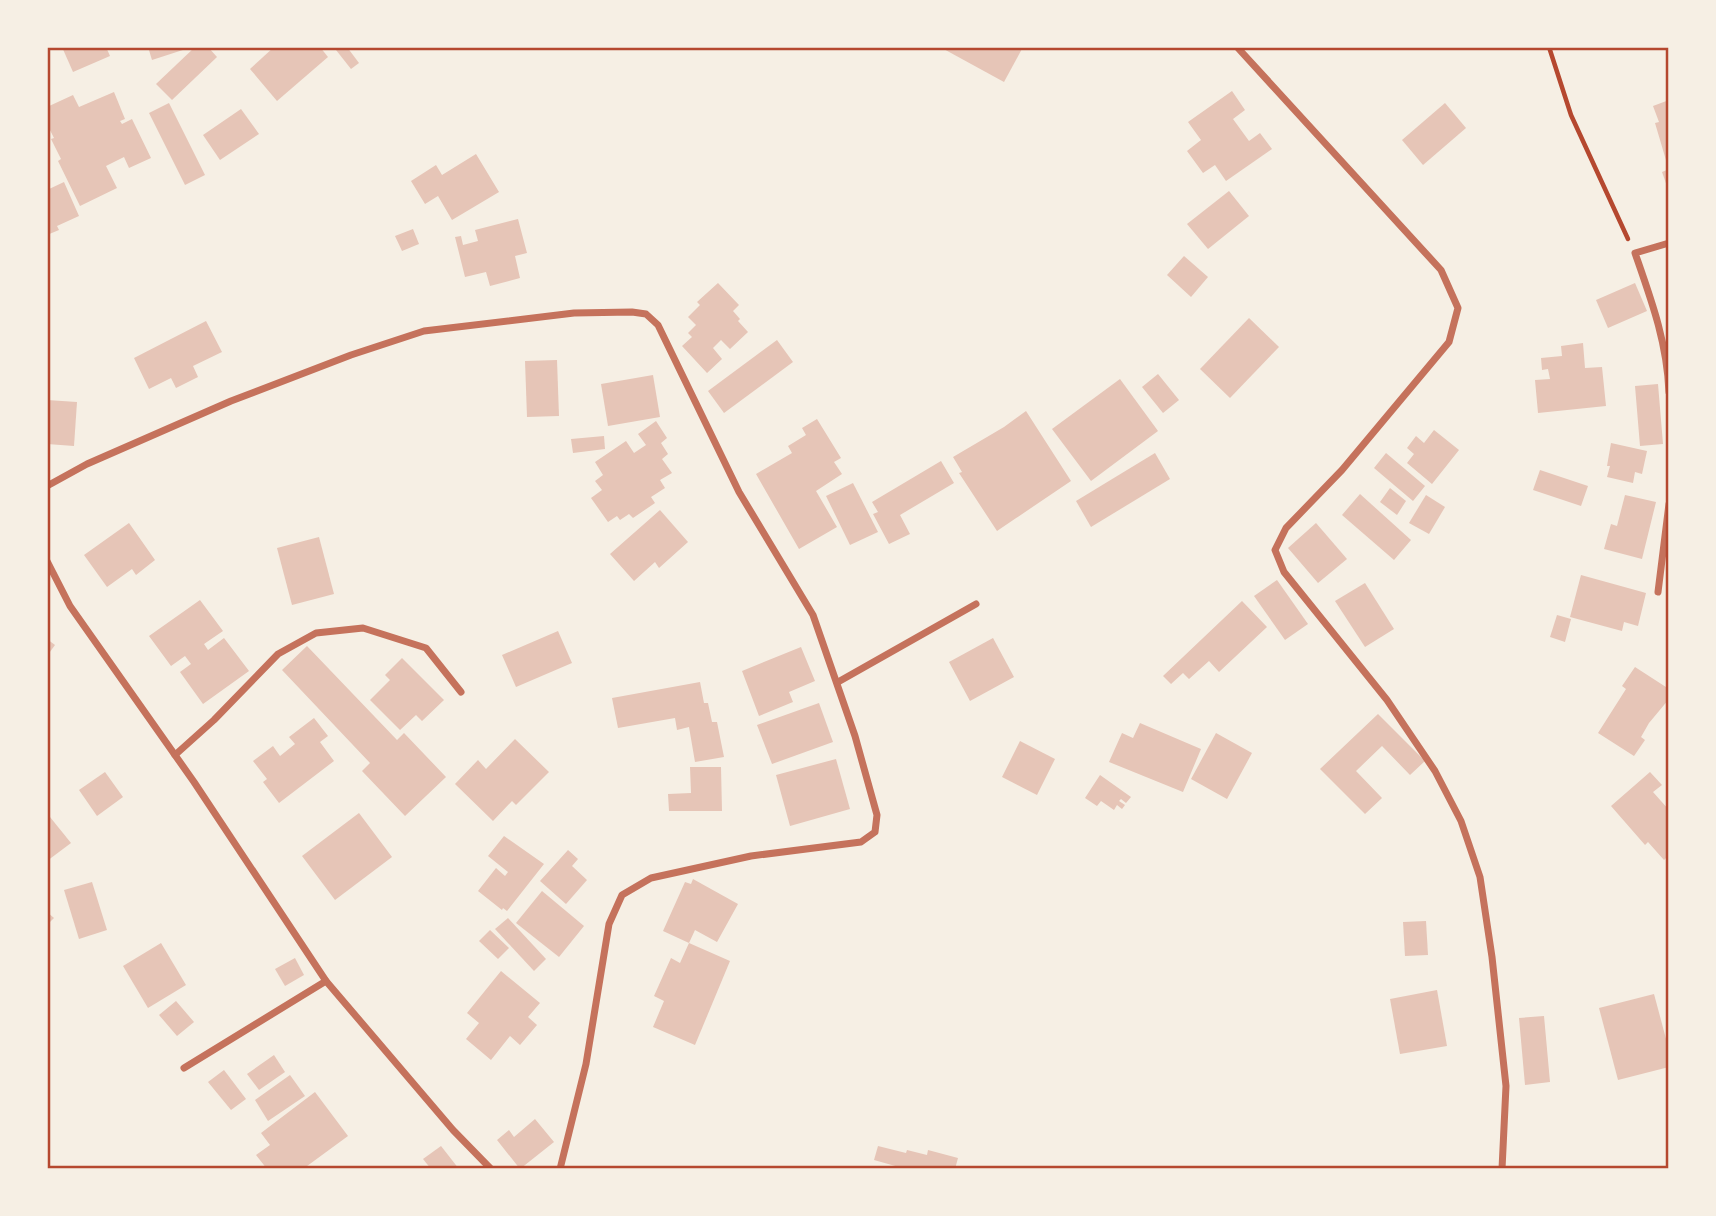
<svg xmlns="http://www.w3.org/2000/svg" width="1716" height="1216" font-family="'Alegreya Sans',sans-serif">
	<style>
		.building { fill: #e6c5b7 }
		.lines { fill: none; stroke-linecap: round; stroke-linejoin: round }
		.path { stroke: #b5482f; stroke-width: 4.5 }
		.minor { stroke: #c5725c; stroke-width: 7 }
		.neatline { fill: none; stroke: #b5482f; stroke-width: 2.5 }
	</style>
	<rect width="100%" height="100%" fill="#f6efe4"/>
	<g class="building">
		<polygon points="62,47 106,47 110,56 73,72"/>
		<polygon points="148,47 189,47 189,48 152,60"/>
		<polygon points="195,47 208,47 217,57 172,100 156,84"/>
		<polygon points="274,47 320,47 328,57 277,101 250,69"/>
		<polygon points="339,47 347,47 359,63 351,69 336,50"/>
		<polygon points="940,47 1023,47 1004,82"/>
		<polygon points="1232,91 1245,110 1233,119 1249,141 1260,133 1272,149 1226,181 1215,165 1203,173 1187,151 1201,140 1188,122"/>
		<polygon points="114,92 125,119 120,121 122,124 132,119 151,158 129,168 124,157 106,166 117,188 80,206 58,161 61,159 51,139 54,138 47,124 47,107 73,95 79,107"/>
		<polygon points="1669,100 1669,167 1668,167 1655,123 1659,122 1653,106"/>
		<polygon points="169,103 205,175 185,185 149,113"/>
		<polygon points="1445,103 1466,128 1423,165 1402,140"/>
		<polygon points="241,109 259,134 220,160 203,135"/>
		<polygon points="476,154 499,192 452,220 438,196 425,204 411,181 436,165 442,175"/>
		<polygon points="1669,169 1669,189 1668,189 1662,172"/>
		<polygon points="64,182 79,216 57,226 59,230 47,235 47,190"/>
		<polygon points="1229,191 1249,216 1208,249 1187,224"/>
		<polygon points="518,219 527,253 515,256 520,278 490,286 486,272 465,277 455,237 461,236 463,245 478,241 475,230"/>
		<polygon points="413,229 419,244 402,251 395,236"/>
		<polygon points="1184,256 1208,277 1191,297 1167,275"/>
		<polygon points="718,283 739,305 733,311 740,319 738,321 748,332 730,349 721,340 713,348 722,359 707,373 682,346 692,337 688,333 696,325 688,317 700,305 697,302"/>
		<polygon points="1635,283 1647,311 1608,328 1596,300"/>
		<polygon points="1249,318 1279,347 1230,398 1200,369"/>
		<polygon points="206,321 222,352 193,366 198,377 176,388 171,378 149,389 134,358"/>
		<polygon points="777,340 793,362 724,413 708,391"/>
		<polygon points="1583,343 1585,368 1602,367 1606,406 1538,413 1535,380 1550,379 1548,369 1542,370 1541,358 1562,356 1561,346"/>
		<polygon points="557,360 559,416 527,417 525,361"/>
		<polygon points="1158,374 1179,400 1163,413 1142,387"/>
		<polygon points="653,375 660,417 608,426 601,384"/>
		<polygon points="1120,379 1158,431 1091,481 1052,429"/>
		<polygon points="1658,384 1663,444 1640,446 1635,386"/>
		<polygon points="47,400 77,402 74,446 47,444"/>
		<polygon points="1026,411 1071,481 997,531 959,473 962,472 953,457 1004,427"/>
		<polygon points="817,419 841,458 834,462 842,474 816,491 837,527 799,549 756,474 792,453 788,446 806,435 802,428"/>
		<polygon points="656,421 667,438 661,443 668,454 662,459 672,473 660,480 665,488 651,497 655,503 633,518 629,514 620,520 617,516 608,522 591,498 602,490 595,481 603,475 595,462 626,441 634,453 646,445 638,434"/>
		<polygon points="1434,430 1459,450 1432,484 1407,463 1414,454 1407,448 1416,436 1424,443"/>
		<polygon points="604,436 605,449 573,453 571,439"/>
		<polygon points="1611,443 1647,451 1642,474 1635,472 1633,483 1607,477 1610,466 1607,466"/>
		<polygon points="1155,453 1170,479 1091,527 1076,501"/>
		<polygon points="1386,453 1425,486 1413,501 1374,468"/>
		<polygon points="941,461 954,483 900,515 910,534 889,544 873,514 878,512 872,502"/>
		<polygon points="1540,470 1588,486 1581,506 1533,490"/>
		<polygon points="853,483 878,532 850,545 826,496"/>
		<polygon points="1390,488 1406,501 1397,515 1380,502"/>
		<polygon points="1360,494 1411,540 1394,560 1342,515"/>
		<polygon points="1426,495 1445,507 1429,534 1409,523"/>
		<polygon points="1625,495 1656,502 1642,559 1604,549 1611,524 1617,526"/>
		<polygon points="660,510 688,542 659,568 655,562 634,581 610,554"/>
		<polygon points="129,523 155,560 136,575 132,569 107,587 84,555"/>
		<polygon points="1316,523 1347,559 1318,583 1288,548"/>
		<polygon points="319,537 334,594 292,605 277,548"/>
		<polygon points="1581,575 1646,593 1638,626 1624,622 1622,631 1570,617"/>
		<polygon points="1277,580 1308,624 1285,640 1254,596"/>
		<polygon points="1365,583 1394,629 1365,647 1335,601"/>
		<polygon points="200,600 223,631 204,644 208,650 224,638 249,671 203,704 180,672 191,664 185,656 171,666 149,636"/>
		<polygon points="1242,601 1267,627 1219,672 1209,661 1189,679 1183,673 1171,684 1163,676"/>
		<polygon points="1557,615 1571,619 1565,642 1550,637"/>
		<polygon points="558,631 572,663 516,687 502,655"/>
		<polygon points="993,638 1014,677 970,701 949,662"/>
		<polygon points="47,639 55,645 47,656"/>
		<polygon points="307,646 397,740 404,733 446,777 405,816 362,771 370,763 282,670"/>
		<polygon points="801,647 815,681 789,692 793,702 759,716 742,671"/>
		<polygon points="402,658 444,700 422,721 416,715 400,730 370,700 390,680 385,675"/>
		<polygon points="1635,667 1669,689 1669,699 1649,723 1641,737 1645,740 1634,756 1598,733 1626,689 1622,686"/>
		<polygon points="700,682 704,703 708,703 712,722 717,722 724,757 695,762 689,727 677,730 675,718 618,728 612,698"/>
		<polygon points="819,703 833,742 772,764 757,725"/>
		<polygon points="1378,714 1425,761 1410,775 1382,746 1356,771 1382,798 1365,814 1320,769"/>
		<polygon points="314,718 328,736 320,742 334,761 279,803 263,782 267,779 253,761 273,746 280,756 295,744 289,737"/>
		<polygon points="1140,723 1201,749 1183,792 1109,762 1122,733 1133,738"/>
		<polygon points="1216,733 1252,753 1227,799 1191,779"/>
		<polygon points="515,739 549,772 516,805 512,801 493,821 455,784 478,760 486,769"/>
		<polygon points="1020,741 1055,759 1037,795 1002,777"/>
		<polygon points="836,759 850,809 790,826 776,775"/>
		<polygon points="690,767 721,767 722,811 669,811 668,794 691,793"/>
		<polygon points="105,772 123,797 97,816 79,790"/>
		<polygon points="1650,772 1662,785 1653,792 1669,810 1669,855 1664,860 1648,842 1645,845 1611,806"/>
		<polygon points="1100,775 1131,797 1126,803 1121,799 1119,801 1125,805 1122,809 1117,805 1114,810 1101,801 1097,806 1085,798"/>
		<polygon points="359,813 392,857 335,900 302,856"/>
		<polygon points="50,817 71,843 47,861 47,819"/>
		<polygon points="504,836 544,864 507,911 503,908 502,910 478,891 496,868 505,876 508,872 488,856"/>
		<polygon points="568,850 578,859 572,866 587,880 566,904 540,881"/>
		<polygon points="693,879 738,904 717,942 695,930 689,943 663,931 685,882 691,884"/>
		<polygon points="92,882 107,930 79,939 64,890"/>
		<polygon points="542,891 584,926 559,957 516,923"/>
		<polygon points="47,912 54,918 47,925"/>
		<polygon points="508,918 546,959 534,971 495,929"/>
		<polygon points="1426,921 1428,955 1405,956 1403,922"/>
		<polygon points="490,930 509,948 498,959 479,941"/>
		<polygon points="161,943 186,985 148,1008 123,966"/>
		<polygon points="689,943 730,961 695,1045 653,1027 664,1001 654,996 671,958 680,963"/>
		<polygon points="295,958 304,975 285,986 275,969"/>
		<polygon points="501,971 540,1003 528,1017 537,1025 520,1045 510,1036 491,1060 466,1039 479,1023 467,1013"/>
		<polygon points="1437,990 1447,1046 1400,1054 1390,999"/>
		<polygon points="1654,994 1669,1050 1669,1067 1618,1080 1599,1008"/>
		<polygon points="176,1001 194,1022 177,1036 159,1015"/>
		<polygon points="1544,1016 1550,1082 1525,1085 1519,1018"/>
		<polygon points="274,1055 285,1072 259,1090 247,1074"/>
		<polygon points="224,1070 246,1099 231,1110 208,1082"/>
		<polygon points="290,1075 305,1096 268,1121 255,1100"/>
		<polygon points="315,1092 348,1136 303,1169 267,1169 256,1155 270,1145 261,1133"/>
		<polygon points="535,1119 554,1142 520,1169 497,1140 509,1130 514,1137"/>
		<polygon points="441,1146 459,1169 431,1169 423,1159"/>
		<polygon points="878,1146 906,1153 907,1150 927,1155 928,1150 958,1158 955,1169 906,1169 874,1160"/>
	</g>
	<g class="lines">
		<polyline class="path" points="1549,47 1571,115 1628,239"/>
		<g class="minor">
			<polyline points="1237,47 1441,270 1458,308 1449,342 1342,470 1286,528 1275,550 1284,572 1387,700 1435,771 1461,821 1480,877 1492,957 1506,1086 1502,1169"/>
			<path d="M1669,243L1635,253C1651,299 1667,342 1669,392"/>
			<polyline points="47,486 87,464 231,401 351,355 424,331 574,313 632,312 646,314 658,325 739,492 813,615 855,736 877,815 875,832 861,842 751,856 651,878 622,895 609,924 586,1064 560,1169"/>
			<polyline points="47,561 70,606 194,782 326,981 453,1130 491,1169"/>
			<polyline points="1658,592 1669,504"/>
			<polyline points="838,682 976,604"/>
			<polyline points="175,755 214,720 278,654 316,633 363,628 426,648 461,692"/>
			<polyline points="184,1068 326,981"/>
		</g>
	</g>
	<rect width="1716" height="1216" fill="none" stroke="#f6efe4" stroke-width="98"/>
	<rect x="49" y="49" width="1618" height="1118" class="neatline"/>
</svg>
